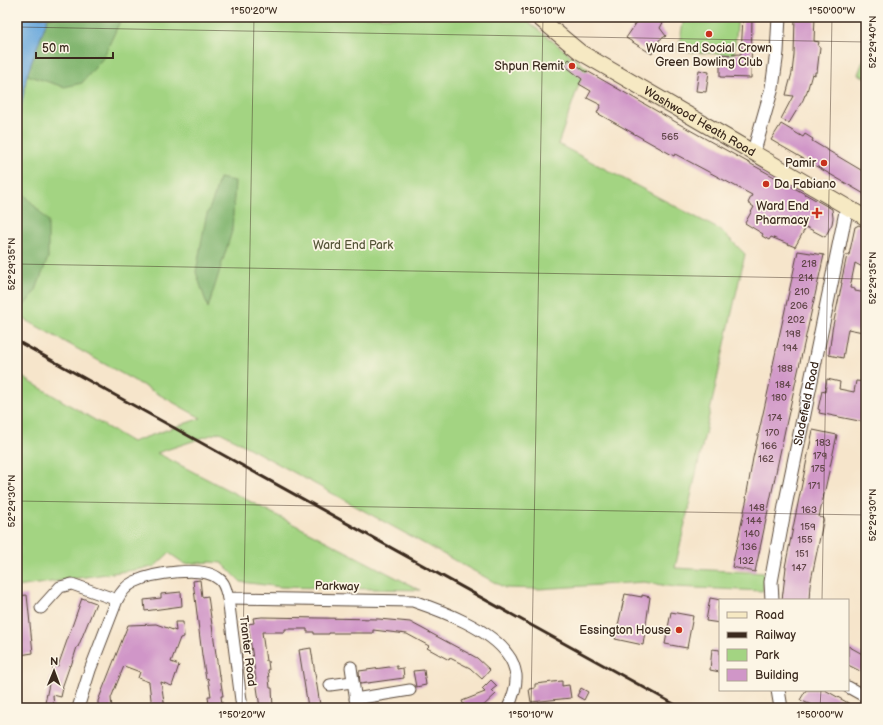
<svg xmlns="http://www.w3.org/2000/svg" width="883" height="725" font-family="'Balsamiq Sans',sans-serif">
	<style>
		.green { fill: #a3d482; stroke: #6f7f50 }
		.forest { fill: #82b670; stroke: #5e7047 }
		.water { fill: #6aa9dd; stroke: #526a7e }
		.building { fill: #d096c8 }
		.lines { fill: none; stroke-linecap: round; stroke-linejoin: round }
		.minor-casing { stroke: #574638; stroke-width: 13 }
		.tertiary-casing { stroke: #574638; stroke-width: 15 }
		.secondary-casing { stroke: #574638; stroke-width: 17 }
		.minor { stroke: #fff; stroke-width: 11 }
		.tertiary { stroke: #fff; stroke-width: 13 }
		.secondary { stroke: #f6e9c3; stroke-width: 15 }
		.rail { stroke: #3b2a1e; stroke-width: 3 }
		.ticks { fill: none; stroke: #3b2a1e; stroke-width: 1; stroke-opacity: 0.45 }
		.poi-dot { fill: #c8321e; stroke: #fcf5e5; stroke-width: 1.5 }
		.labels { text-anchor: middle; stroke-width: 3.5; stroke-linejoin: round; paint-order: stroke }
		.number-label { font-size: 10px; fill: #604548 }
		.poi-label { font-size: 12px; fill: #3b2a1e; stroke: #fcf5e5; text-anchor: end }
		.street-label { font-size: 12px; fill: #3b2a1e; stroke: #fcf5e5 }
		.park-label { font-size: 12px; fill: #555437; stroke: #fcf5e5 }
		.neatline { fill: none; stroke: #3b2a1e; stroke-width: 1.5 }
		.ticks-label { font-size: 10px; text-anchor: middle; fill: #3b2a1e }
	</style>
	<rect width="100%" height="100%" fill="#fcf5e5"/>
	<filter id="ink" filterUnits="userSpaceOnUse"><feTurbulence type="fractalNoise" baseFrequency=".025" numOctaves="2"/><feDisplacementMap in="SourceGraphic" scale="8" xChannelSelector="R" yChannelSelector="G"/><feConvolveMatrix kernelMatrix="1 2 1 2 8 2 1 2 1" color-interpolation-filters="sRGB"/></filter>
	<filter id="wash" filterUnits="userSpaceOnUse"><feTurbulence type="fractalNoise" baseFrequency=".012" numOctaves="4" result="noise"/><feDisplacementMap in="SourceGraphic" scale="16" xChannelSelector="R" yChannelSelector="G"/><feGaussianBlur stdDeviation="0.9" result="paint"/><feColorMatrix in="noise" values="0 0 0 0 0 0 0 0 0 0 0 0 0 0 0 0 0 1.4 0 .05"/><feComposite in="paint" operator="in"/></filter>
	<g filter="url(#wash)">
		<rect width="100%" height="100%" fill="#f6e5cb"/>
		<g class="green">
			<polygon points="17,17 522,17 588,69 579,84 558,144 722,231 745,254 675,568 764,573 763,591 674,587 644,582 539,589 505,588 220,432 157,453 420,590 281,587 241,582 222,563 211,562 185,564 169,553 154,567 17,587 17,374 132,442 201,418 17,315"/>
			<polygon points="684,17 738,17 734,55 678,51"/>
			<polygon points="866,53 866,78 858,74"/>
		</g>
		<g class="forest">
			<polygon points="48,17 122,17 103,58 82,83 64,87 27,75"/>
			<polygon points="219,178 235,181 232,231 208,308 196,272 206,217 214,197"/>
			<polygon points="17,186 48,221 48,258 36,290 17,315"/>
		</g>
		<polygon class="water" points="17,17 48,17 27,75 17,131"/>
		<g id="blocks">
			<g class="building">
				<polygon points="629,17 666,17 660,28 666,36 659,40 652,54 626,38 637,22"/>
				<polygon points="743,17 752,17 751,78 720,77 720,55 741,54"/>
				<polygon points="795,17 815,17 814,41 819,42 818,46 820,47 817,72 815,72 815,75 812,74 806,95 805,95 803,100 789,123 781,119 793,96 786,95 792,73 794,55"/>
				<polygon points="569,59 586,72 587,71 688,129 832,209 833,218 832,224 825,237 806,227 795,247 771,237 769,240 762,236 763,234 745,223 754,207 748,203 752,195 675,154 674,156 597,113 601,105 587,98 591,91 579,84 582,79 564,65"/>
				<polygon points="699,70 709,72 706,92 696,91"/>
				<polygon points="781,124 803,137 805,134 813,139 812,141 866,173 866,195 771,140"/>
				<polygon points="859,225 866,229 866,269 855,263 850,288 855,289 855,291 866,293 864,306 866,306 862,321 865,321 863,332 848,329 843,358 829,355 832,330 842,283 841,283 847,255 849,255 855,227"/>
				<polygon points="798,251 824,255 786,425 755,572 732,567 747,498 746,498 753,458 773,369 772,369"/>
				<polygon points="827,379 840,382 839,389 854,392 856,381 866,382 866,413 864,422 819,413 820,410 818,409 822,391 825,392"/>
				<polygon points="813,430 837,435 819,517 824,518 810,585 809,600 782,600 786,567 785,567"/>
				<polygon points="200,580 202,597 208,596 219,676 220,676 223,696 221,696 222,704 209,706 208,696 211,696 208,678 206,679 202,655 193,581"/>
				<polygon points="181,592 182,606 145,611 144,600 161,598 161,594"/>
				<polygon points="625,594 642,597 642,595 650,597 643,645 615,639"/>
				<polygon points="27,595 33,653 20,655 17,630 17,625 18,625 17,596"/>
				<polygon points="82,598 96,603 78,647 77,647 71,666 70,665 62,688 63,688 61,697 53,695 54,708 44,708 50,679 54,665 58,666"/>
				<polygon points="710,598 721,600 718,611 720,611 720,623 706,621"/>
				<polygon points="671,612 693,616 687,648 665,644"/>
				<polygon points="262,617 379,619 410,622 477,658 490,670 482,679 470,668 450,658 449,660 427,648 429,646 407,634 373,630 373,633 329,633 329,634 314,634 314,632 307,632 307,629 285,629 285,632 262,632 266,661 268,661 269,670 268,670 270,688 272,688 273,708 260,708 248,624 254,623 253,618"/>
				<polygon points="175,622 183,622 184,637 180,638 171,662 179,665 172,686 161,682 165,708 152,708 149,682 138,678 140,672 124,666 111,698 112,708 98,708 98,701 128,625 156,624 176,631"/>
				<polygon points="848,646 866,656 866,674 848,665"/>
				<polygon points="311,648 320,705 308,707 299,650"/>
				<polygon points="712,649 720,650 720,672 710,670"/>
				<polygon points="397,666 397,669 403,668 404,678 360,684 359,671"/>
				<polygon points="424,670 426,685 416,687 413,671"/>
				<polygon points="491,680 497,686 492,690 496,694 481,708 465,708 462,701 485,692 482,689"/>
				<polygon points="562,681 562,686 569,685 571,698 531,702 529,689 535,688 535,684"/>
				<polygon points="581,688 588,692 584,700 577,696"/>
				<polygon points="806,690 825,690 857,708 832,708 827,705 826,707 823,705 822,708 818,708 800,700"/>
			</g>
		</g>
	</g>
	<g filter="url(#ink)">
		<use href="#blocks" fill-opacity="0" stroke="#574638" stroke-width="1"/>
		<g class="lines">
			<g class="minor-casing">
				<g id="minor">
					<polyline points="228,598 242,708"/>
					<polyline points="41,608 60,587 72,584 117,600"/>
					<polyline points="351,667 357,708"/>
					<polyline points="330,685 352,682"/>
					<polyline points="848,687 866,697"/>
					<polyline points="355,699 410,690"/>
					<path d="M78,708L90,670L117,600C121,592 126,586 134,582C152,573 203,565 219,579C225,583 226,591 228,598L413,601C442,611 491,629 508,655C512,660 515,669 516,675C517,686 512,699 508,708"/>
				</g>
			</g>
			<g class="tertiary-casing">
				<g id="tertiary">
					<polyline points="756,144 772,88 777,52 779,17"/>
					<path id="s1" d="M772,600L771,582L785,506L847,207"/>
					<polyline points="778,690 781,708"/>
				</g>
			</g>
			<g class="secondary-casing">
				<g id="secondary">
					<path id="s2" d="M538,17L580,52L866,218"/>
				</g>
			</g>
			<use href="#minor" class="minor"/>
			<use href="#tertiary" class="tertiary"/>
			<use href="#secondary" class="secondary"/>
			<polyline class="rail" points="17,341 681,708"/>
		</g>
	</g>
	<path class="ticks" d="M17,27L866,42M17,264L866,279M17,501L866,515M822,600L832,17M242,708L254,17M531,708L543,17M820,708L821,690"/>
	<g class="poi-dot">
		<circle cx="709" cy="34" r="4"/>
		<circle cx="572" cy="66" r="4"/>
		<circle cx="824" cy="163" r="4"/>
		<circle cx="766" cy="184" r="4"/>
		<path d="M815 207h4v4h4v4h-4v4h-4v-4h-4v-4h4z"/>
		<circle cx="679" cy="630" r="4"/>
	</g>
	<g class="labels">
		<g class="number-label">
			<text x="670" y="140">565</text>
			<text x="809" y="267">218</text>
			<text x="806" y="281">214</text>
			<text x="802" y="295">210</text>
			<text x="799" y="309">206</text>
			<text x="796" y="323">202</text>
			<text x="793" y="337">198</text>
			<text x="790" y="351">194</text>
			<text x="785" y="372">188</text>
			<text x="783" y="388">184</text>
			<text x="779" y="401">180</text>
			<text x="775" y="421">174</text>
			<text x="772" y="436">170</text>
			<text x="823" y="446">183</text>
			<text x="769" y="449">166</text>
			<text x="820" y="459">179</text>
			<text x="766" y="462">162</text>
			<text x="818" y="472">175</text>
			<text x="814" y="489">171</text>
			<text x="757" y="511">148</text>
			<text x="809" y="513">163</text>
			<text x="754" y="524">144</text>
			<text x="808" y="530">159</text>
			<text x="752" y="537">140</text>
			<text x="805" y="543">155</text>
			<text x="749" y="550">136</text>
			<text x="802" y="557">151</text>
			<text x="746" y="564">132</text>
			<text x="799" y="571">147</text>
		</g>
		<g class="poi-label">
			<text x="709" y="52" text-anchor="middle">Ward End Social Crown<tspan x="709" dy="14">Green Bowling Club</tspan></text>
			<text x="564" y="70">Shpun Remit</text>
			<text x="816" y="167">Pamir</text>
			<text x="774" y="188" text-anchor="start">Da Fabiano</text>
			<text x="809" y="210">Ward End<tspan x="809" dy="14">Pharmacy</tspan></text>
			<text x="671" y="634">Essington House</text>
		</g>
		<g class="street-label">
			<text dy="4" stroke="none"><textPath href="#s2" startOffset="193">Washwood Heath Road</textPath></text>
			<text dy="4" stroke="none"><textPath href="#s1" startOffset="200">Sladefield Road</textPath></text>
			<text transform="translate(337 586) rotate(1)" y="4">Parkway</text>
			<text transform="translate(248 651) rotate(83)" y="4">Tranter Road</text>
		</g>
		<g class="park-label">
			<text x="353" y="249">Ward End Park</text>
		</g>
	</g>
	<rect width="883" height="725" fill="none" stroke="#fcf5e5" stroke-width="44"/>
	<rect x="719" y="599" width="130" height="92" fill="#fcf5e5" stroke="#afa495"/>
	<rect x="727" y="612" width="20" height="6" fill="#f6e9c3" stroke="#afa495"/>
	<text x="755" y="619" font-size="12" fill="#3b2a1e">Road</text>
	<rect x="727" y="632" width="20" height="6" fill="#3b2a1e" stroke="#afa495"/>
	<text x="755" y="639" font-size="12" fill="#3b2a1e">Railway</text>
	<rect x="727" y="649" width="20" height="12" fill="#a3d482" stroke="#afa495"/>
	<text x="755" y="659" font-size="12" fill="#3b2a1e">Park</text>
	<rect x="727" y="669" width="20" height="12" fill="#d096c8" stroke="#afa495"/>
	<text x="755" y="679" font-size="12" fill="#3b2a1e">Building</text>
	<g transform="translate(54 671) rotate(1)" stroke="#fcf5e5" stroke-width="3" paint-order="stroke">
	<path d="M0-3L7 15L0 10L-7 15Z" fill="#3b2a1e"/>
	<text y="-6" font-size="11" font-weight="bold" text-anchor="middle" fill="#3b2a1e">N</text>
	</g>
	<path d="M36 52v6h77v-6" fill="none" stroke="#3b2a1e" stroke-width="2"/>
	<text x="42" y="52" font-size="12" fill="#3b2a1e" stroke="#fcf5e5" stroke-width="3" paint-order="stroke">50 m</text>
	<rect x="22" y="22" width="839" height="681" class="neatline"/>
	<g class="ticks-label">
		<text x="254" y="14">1°50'20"W</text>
		<text x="543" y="14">1°50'10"W</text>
		<text x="832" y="14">1°50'00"W</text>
		<text transform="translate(872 42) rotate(-90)" y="4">52°29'40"N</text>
		<text transform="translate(11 264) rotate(-90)" y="4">52°29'35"N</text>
		<text transform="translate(872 278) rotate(-90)" y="4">52°29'35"N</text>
		<text transform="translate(11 501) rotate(-90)" y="4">52°29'30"N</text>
		<text transform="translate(872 515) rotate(-90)" y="4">52°29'30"N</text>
		<text x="242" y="718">1°50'20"W</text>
		<text x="531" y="718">1°50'10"W</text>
		<text x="820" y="718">1°50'00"W</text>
	</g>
</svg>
